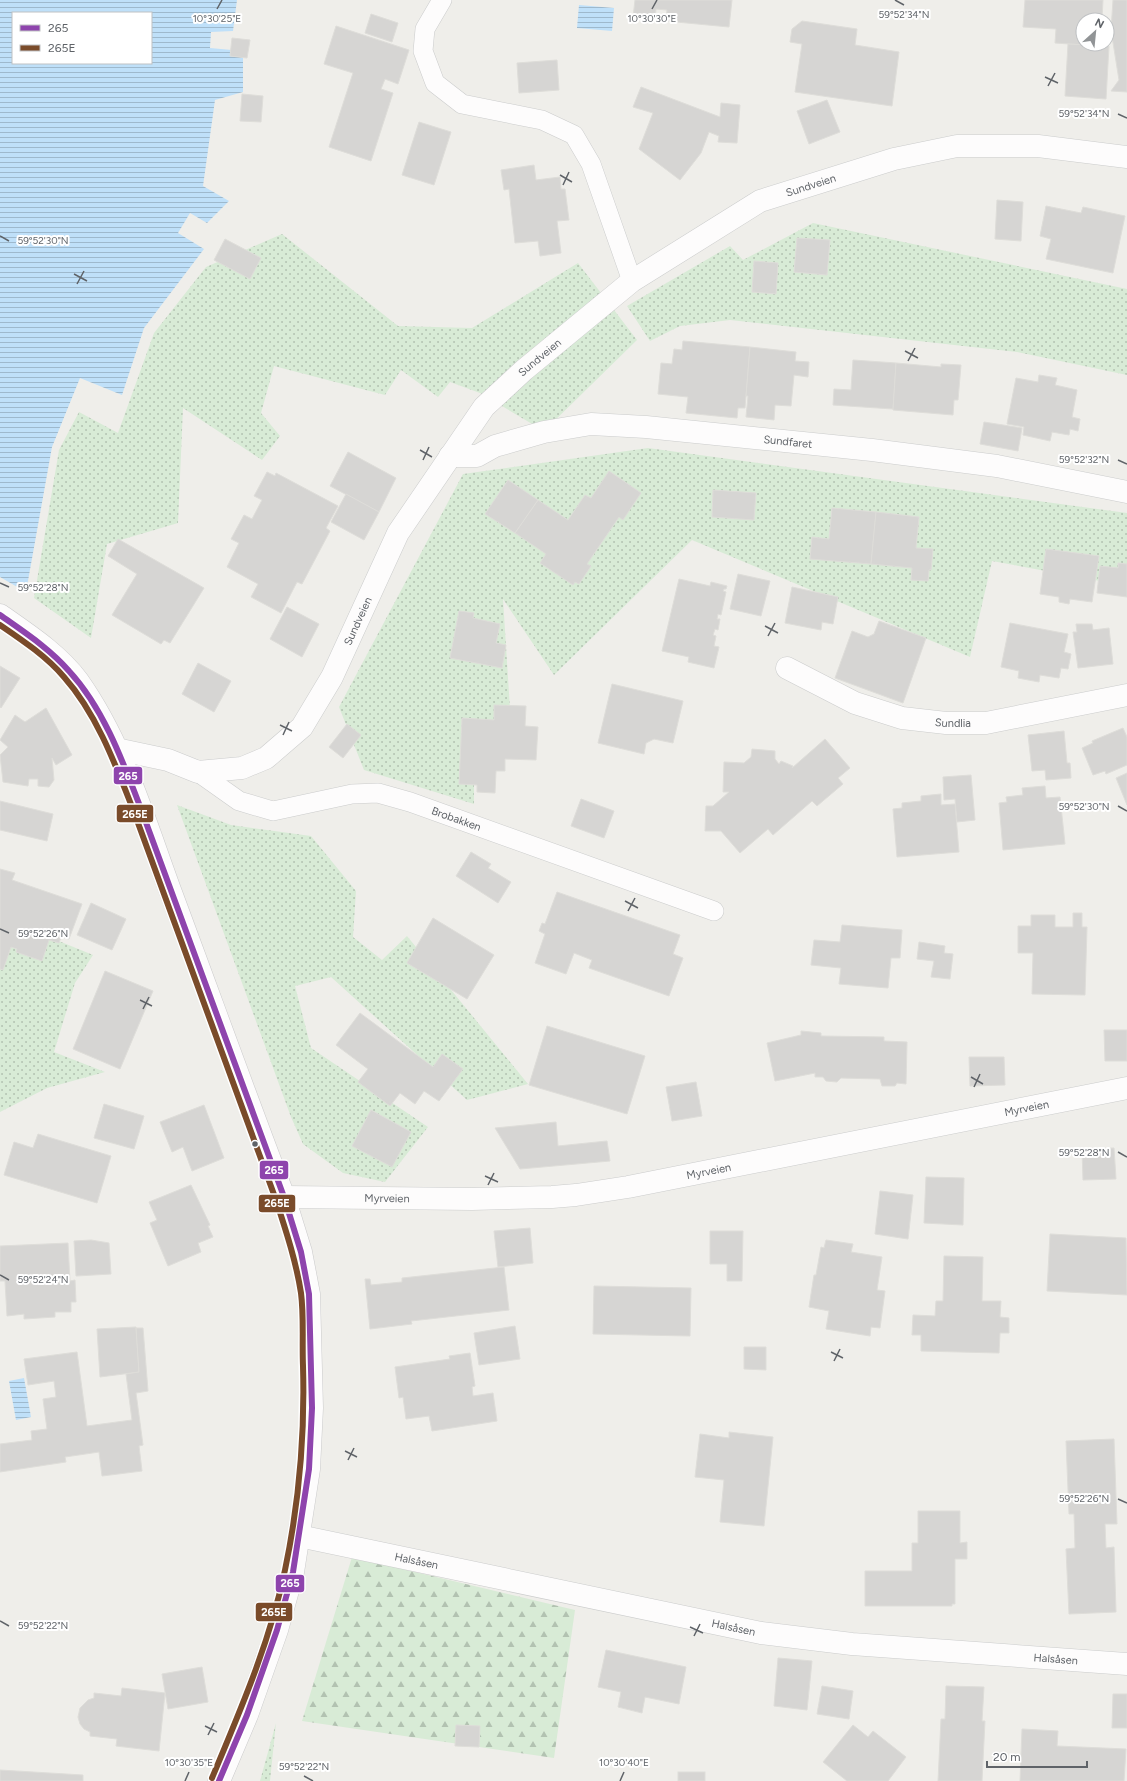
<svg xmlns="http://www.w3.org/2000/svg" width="1127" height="1781" font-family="Figtree,sans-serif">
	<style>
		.grass { fill: url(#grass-dots) }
		.forest { fill: url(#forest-firs) }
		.water { fill: url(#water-rules); fill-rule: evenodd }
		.building { fill: #d6d5d3; stroke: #deddd9 }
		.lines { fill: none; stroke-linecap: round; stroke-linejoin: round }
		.lane-casing { stroke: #cbcccc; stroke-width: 20 }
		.street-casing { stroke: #cbcccc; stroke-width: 23 }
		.secondary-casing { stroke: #cacacb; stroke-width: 23 }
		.lane { stroke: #fdfcfc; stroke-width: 19 }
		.street { stroke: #fdfcfc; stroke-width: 22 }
		.secondary { stroke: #fdfcfc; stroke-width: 22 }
		.bus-1-casing { stroke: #fff; stroke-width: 9 }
		.bus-2-casing { stroke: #fff; stroke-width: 9 }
		.bus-1 { stroke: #8e44ad; stroke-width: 6 }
		.bus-2 { stroke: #7a4b2a; stroke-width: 6 }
		.ticks { fill: none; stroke: #5f6368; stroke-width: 1.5 }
		.bus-dot { fill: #5f6368; stroke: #fff; stroke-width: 1.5 }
		.labels { text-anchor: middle; stroke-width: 4; stroke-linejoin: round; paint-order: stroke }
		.street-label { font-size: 11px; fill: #5f6368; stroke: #fff }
		.ticks-label { font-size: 10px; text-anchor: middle; fill: #5f6368; stroke: #fff; stroke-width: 4; stroke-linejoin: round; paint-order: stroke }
		.line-badge { stroke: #fff; stroke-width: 1.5 }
		.badge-label { font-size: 11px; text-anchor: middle; font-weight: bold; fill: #fff }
	</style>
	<defs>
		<pattern id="grass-dots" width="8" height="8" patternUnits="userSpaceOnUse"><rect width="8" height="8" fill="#d8ebd6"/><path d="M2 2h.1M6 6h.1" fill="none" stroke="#b2c2b1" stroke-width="1.8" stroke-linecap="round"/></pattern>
		<pattern id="forest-firs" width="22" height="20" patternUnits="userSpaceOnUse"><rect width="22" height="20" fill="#d8ebd6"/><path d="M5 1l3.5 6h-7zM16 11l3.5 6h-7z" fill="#b2c2b1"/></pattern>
		<pattern id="water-rules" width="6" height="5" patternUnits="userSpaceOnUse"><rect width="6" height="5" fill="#bfe0f9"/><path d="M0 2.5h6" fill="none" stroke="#9eb9cd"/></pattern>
	</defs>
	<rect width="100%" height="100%" fill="#efeeea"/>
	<g class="grass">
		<polygon points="813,223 1127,289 1127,375 1017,352 730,320 680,326 650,341 627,306 730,246 743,260"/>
		<polygon points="282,234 398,326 472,328 578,263 637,340 544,431 480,393 450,382 438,397 401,370 385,395 274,366 261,413 280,436 262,460 183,408 178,523 107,544 91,638 34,598 59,450 79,412 118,433 154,333 206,267"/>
		<polygon points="648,448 1127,513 1127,586 992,561 970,657 692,540 554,675 503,599 510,709 474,759 474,804 364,770 339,707 463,474"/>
		<polygon points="177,805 231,825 311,836 356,891 353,937 382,960 407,936 528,1084 467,1100 331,977 295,986 311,1048 428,1127 385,1182 343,1173 303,1144 291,1117"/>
		<polygon points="0,917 93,955 75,983 54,1052 105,1072 47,1088 0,1112"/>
		<polygon points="276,1723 270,1781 260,1781"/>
	</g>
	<polygon class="forest" points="352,1557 575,1610 554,1758 302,1721"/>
	<g class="water">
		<path d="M0,0H237L233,31L211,32L210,48L243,51V92L215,100L203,186L229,201L207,223L190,213L178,233L204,249L144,328L122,395L80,378L52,447L26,592L0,577ZM13,13H151V63H13Z"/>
		<polygon points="579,5 614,8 612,31 577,28"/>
		<polygon points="24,1378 31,1417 16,1420 9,1381"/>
	</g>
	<g class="building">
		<polygon points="635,0 732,0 729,27 666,21 667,10 656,9 655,19 633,17"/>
		<polygon points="1025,0 1103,0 1102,20 1083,20 1083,44 1100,44 1100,46 1055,43 1056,29 1023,27"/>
		<polygon points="1113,0 1127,0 1127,92 1111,91 1119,80 1111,30"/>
		<polygon points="371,14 398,23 392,42 365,33"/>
		<polygon points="802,21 857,29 855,45 899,52 892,106 795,92 802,44 790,42 792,29"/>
		<polygon points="336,26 409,50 398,84 385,79 381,89 393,93 371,161 329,147 353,73 324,64"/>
		<polygon points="232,38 250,40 247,58 230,56"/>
		<polygon points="1068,44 1109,46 1106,99 1065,96"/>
		<polygon points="557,60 559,90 519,93 517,63"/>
		<polygon points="641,87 720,117 721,103 740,105 737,143 718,142 719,136 709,132 701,153 680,180 639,149 653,113 633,107"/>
		<polygon points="242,94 263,96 261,122 240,121"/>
		<polygon points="827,100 840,132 809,144 797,111"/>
		<polygon points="419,122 451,132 434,185 402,175"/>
		<polygon points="534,165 536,180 560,177 561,189 565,189 569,220 557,221 561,253 540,256 538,241 515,243 509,189 504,190 501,170"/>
		<polygon points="997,200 1023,202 1021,241 995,239"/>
		<polygon points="1046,206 1081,213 1083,207 1125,216 1113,273 1046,259 1051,239 1040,236"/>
		<polygon points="797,238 830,240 827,275 794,272"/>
		<polygon points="225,239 261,258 250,279 214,260"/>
		<polygon points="754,261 778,263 776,294 752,292"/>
		<polygon points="683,341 750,347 745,408 738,408 737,418 686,413 688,397 658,394 661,363 672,364 674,349 682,350"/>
		<polygon points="750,347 796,352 795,361 809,362 808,377 794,375 791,406 775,405 774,420 746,417 748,396 746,396"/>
		<polygon points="853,360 896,363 893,409 833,405 834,389 851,390"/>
		<polygon points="896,363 941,367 941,364 961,365 958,400 954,400 953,415 893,410"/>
		<polygon points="1039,375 1057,378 1055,385 1077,390 1072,417 1080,419 1078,431 1070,429 1069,435 1052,432 1050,441 1023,435 1024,427 1007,424 1016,378 1038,382"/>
		<polygon points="984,422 1022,428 1018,451 980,444"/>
		<polygon points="348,452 396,478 379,512 330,486"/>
		<polygon points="609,471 641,493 623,520 619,517 587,564 591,566 579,584 575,582 573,585 540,563 546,554 515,533 538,500 568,520 585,495 591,498"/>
		<polygon points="267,472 275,476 276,473 338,506 326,528 330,531 302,584 297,582 281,613 251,597 258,584 227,567 239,543 231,539 244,515 252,519 262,500 254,496"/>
		<polygon points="508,480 538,500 515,533 485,514"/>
		<polygon points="713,490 756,493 754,520 712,517"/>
		<polygon points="346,494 379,512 364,540 331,522"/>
		<polygon points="832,508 876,512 871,564 810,559 812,537 829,539"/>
		<polygon points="876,512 919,517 916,548 933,549 931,570 929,570 928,581 911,580 912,568 871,564"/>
		<polygon points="118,539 204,588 170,643 164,640 161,644 112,615 137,574 108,556"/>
		<polygon points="1046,549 1099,556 1092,602 1070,599 1069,604 1059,602 1059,597 1040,594"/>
		<polygon points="1118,563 1127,564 1127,597 1097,593 1100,566 1118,568"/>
		<polygon points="738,574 770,581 761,616 730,609"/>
		<polygon points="679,579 710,586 711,582 727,586 726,589 724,589 723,591 726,592 721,615 718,614 717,619 720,619 718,630 715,629 713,635 716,636 714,646 719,647 714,668 688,662 689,657 662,651"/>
		<polygon points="792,587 838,597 833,624 822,622 821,630 785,623"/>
		<polygon points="287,607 319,624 302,657 270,639"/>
		<polygon points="459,611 474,613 473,618 500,624 496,643 506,645 502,668 450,658"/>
		<polygon points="879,621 926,638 903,703 835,678 852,631 868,637 874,634"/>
		<polygon points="1010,623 1068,634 1064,652 1071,654 1068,669 1061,668 1059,678 1040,675 1039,682 1018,678 1019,671 1001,667"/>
		<polygon points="1076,624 1092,624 1093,630 1109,628 1113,664 1078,668 1073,632 1077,632"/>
		<polygon points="198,663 231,681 214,712 182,694"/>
		<polygon points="0,666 20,678 1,708 0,707"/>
		<polygon points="612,684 683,701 673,743 654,739 646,743 644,754 598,743"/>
		<polygon points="494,705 526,706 525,726 538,727 536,760 505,759 505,771 496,771 495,793 477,792 477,785 459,784 462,718 494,720"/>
		<polygon points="46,708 72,755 56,765 52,758 54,780 49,787 38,786 38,779 29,779 28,786 3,782 0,755 8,747 0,740 15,715 25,722"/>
		<polygon points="347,724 361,735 343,758 329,747"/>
		<polygon points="1123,728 1127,737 1127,765 1106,774 1105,771 1093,775 1082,748 1093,743 1092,741"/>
		<polygon points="1064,731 1067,763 1070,763 1071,778 1046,780 1045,770 1032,771 1028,735"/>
		<polygon points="825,739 850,768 838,778 843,784 817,806 812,801 773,835 768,829 740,853 721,831 705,831 706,806 713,806 729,792 723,792 724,762 744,763 751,757 752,749 775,751 775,759 779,764 781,761 793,766 792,768"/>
		<polygon points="1127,773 1127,805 1116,778"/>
		<polygon points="971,775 975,820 957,822 955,799 944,800 943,777"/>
		<polygon points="1045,786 1046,798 1060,797 1065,844 1003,850 999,803 1007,802 1006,797 1023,795 1022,788"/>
		<polygon points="941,794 941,805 955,804 959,852 897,857 893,809 902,808 902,803 921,801 921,796"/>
		<polygon points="581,799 614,811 604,838 571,826"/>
		<polygon points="0,801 53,814 47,841 0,830"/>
		<polygon points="471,852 491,864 488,868 511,882 498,903 456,876"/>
		<polygon points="0,869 15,873 12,880 82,904 69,939 61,937 59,943 49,940 42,961 16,952 17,949 11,947 3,970 0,969"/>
		<polygon points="557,892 680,935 673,954 683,958 669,996 589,968 592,960 574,953 566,974 535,963 545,934 539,931 542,923 545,924"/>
		<polygon points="91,903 126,919 112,950 77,935"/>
		<polygon points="1073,913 1082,913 1082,927 1087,927 1085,995 1032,994 1033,953 1018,953 1018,926 1031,926 1031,915 1055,915 1055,927 1073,927"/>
		<polygon points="433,918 494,955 467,999 407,963"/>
		<polygon points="842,925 902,930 900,958 891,958 888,988 839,984 841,968 811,965 814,940 840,942"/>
		<polygon points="919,942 945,946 944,953 953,954 950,979 931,977 934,961 917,959"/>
		<polygon points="105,971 153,991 120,1069 73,1049"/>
		<polygon points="360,1013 433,1067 442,1054 463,1069 439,1101 424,1091 415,1104 400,1093 390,1106 358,1082 368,1069 336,1045"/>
		<polygon points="547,1026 645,1056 627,1114 529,1085"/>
		<polygon points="1104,1030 1127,1030 1127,1061 1105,1061"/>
		<polygon points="801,1031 821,1033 821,1036 884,1037 884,1041 907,1042 906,1084 897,1083 895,1086 882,1086 880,1079 841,1078 837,1082 826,1081 823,1077 815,1077 815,1073 775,1081 767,1043 801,1035"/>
		<polygon points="969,1057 1004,1057 1005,1085 970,1086"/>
		<polygon points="696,1082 702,1116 672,1121 666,1087"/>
		<polygon points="104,1104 144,1116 134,1149 94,1138"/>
		<polygon points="204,1105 224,1158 192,1171 183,1147 172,1152 160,1122"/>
		<polygon points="371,1110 411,1132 392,1167 352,1146"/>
		<polygon points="556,1122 558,1146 607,1141 610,1161 520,1169 495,1128"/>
		<polygon points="38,1134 111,1156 97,1203 4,1175 14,1142 33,1148"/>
		<polygon points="1114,1148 1116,1179 1083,1180 1082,1149"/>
		<polygon points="926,1177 964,1178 963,1225 924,1223"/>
		<polygon points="191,1185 210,1225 208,1226 213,1237 198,1243 201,1252 168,1266 150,1223 157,1220 149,1202"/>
		<polygon points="880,1191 913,1195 908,1239 875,1234"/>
		<polygon points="530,1228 533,1263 498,1267 494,1231"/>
		<polygon points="710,1231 743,1231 742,1281 727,1281 727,1264 710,1264"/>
		<polygon points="1050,1234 1126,1238 1127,1295 1047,1291"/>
		<polygon points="91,1240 109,1243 111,1274 76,1276 74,1241"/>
		<polygon points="826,1240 853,1244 851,1252 882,1257 877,1290 885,1291 880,1328 871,1327 870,1336 826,1329 829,1311 809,1307 814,1275 816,1275 821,1247 824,1248"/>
		<polygon points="68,1243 70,1281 75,1280 76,1302 71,1302 71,1312 55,1312 55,1317 24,1319 24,1314 7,1316 5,1281 0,1281 0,1246"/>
		<polygon points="944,1256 983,1257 982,1301 1001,1301 1000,1317 1009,1318 1009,1333 1000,1333 999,1353 921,1351 921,1335 912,1335 913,1315 935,1316 936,1301 943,1301"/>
		<polygon points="504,1267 509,1310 411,1321 412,1324 370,1329 365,1279 370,1279 371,1285 402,1282 402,1278"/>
		<polygon points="594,1286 691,1288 690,1336 593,1334"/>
		<polygon points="515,1326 520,1359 479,1365 474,1333"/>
		<polygon points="136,1327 139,1372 100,1377 97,1329"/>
		<polygon points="136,1328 143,1328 148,1391 136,1393 143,1445 139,1446 142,1471 102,1476 99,1452 65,1457 66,1462 0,1472 0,1444 32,1440 31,1431 47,1429 43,1399 56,1397 54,1381 28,1385 24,1359 77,1352 87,1426 132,1420 126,1374 139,1372"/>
		<polygon points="744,1347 766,1347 766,1370 744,1369"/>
		<polygon points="470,1353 475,1386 472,1387 473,1396 493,1393 497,1421 432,1431 429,1416 406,1419 403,1397 399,1398 395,1367 450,1359 449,1356"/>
		<polygon points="729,1432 773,1437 764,1526 720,1522 724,1480 695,1477 700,1434 729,1438"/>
		<polygon points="1114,1439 1117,1524 1105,1524 1106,1548 1114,1547 1116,1612 1069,1614 1066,1549 1075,1548 1074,1514 1069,1514 1066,1441"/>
		<polygon points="918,1511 960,1511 960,1543 967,1542 967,1559 955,1559 955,1604 952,1604 952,1606 865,1606 865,1571 912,1571 912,1543 918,1543"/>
		<polygon points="606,1650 686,1667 679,1704 645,1697 642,1713 618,1707 621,1692 598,1687"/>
		<polygon points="778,1658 812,1661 807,1710 774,1706"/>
		<polygon points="202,1667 208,1702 168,1709 162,1674"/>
		<polygon points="822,1686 853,1691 849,1719 817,1714"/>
		<polygon points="946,1686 984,1687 982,1721 985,1721 982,1781 938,1781 941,1719 945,1719"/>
		<polygon points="122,1688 165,1693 159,1751 116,1746 117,1739 90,1736 90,1732 84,1729 80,1724 78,1717 80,1708 88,1700 94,1698 94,1693 121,1696"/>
		<polygon points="1113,1694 1127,1694 1127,1728 1112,1728"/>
		<polygon points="456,1725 480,1726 479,1747 455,1746"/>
		<polygon points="853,1725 868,1737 873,1731 906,1757 888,1781 847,1781 823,1762"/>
		<polygon points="1022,1729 1058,1731 1057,1746 1126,1749 1124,1781 1020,1781"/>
		<polygon points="0,1770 83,1775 83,1781 0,1781"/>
		<rect x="678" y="1772" width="27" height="9"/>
	</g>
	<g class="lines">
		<g class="lane-casing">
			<g id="lane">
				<polyline points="442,0 425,29 423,51 435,83 462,104 542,120 574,135 591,164 632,281"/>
				<path id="s1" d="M198,772L239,801L273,811L352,794L378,793L410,802L714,911"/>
			</g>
		</g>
		<g class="street-casing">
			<g id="street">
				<path id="s2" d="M450,456H477L495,446L544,432L591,424L646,427L872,450L997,466L1127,492"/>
				<path id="s3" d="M787,668L855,703L902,718L946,723H986L1127,695"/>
				<path id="s4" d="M116,749L168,760L198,772L242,768L266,758L302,727L332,677L398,533L484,407L524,370L632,281L760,201L894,159L957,146H1038L1127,157"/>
				<path id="s5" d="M284,1197L472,1199L552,1197L576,1195L628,1187L1127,1088"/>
				<path id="s6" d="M299,1536L761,1633L852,1644L1127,1664"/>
			</g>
		</g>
		<g class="secondary-casing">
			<path id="secondary" d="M0,615C27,634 58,654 78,681C122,743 144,819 170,890C208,992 245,1095 284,1197L301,1252L309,1294L312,1408L309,1469L293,1572L277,1630L247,1715L219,1781"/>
		</g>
		<use href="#lane" class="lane"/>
		<use href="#street" class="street"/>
		<use href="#secondary" class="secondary"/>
		<g class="bus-1-casing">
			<path id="bus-1" d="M0,615C24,632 49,648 69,671C104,709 123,762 141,809L284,1197L301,1252L309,1294L312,1408L309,1469L293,1572L277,1630L247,1715L219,1781"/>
		</g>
		<g class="bus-2-casing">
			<path id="bus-2" d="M0,625C22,640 46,656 64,677C97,714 116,766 134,812L276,1200C286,1231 296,1261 301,1293C304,1316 302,1342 303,1366C305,1434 299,1503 285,1570C270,1642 240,1711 212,1778"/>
		</g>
		<use href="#bus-1" class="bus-1"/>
		<use href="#bus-2" class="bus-2"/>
	</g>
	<path class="ticks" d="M895,0L904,5M217,9L222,0M652,9L657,0M1045,77L1058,83M1048,86L1055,73M1118,114L1127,118M560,175L572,182M563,185L569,172M0,236L9,241M74,274L87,281M77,284L84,271M905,351L918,358M908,361L915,348M420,450L432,457M423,460L429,447M1118,460L1127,464M0,583L9,587M765,626L778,633M768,636L775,623M280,725L292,731M283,735L289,722M1118,806L1127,811M625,901L638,908M628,911L635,898M0,929L9,933M140,1000L152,1006M143,1009L149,997M971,1077L983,1084M974,1087L980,1074M1118,1152L1127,1157M485,1176L498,1182M488,1185L494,1173M0,1275L9,1280M831,1352L843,1358M834,1361L840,1349M345,1451L357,1457M348,1460L354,1448M1118,1499L1127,1503M0,1621L9,1626M690,1627L703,1633M694,1636L700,1624M205,1726L217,1732M208,1735L214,1723M304,1776L313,1781M185,1781L189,1772M620,1781L624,1772"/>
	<circle class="bus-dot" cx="255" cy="1144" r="3.5"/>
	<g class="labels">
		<g class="street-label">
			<text dy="4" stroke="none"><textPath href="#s4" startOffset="971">Sundveien</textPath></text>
			<text dy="4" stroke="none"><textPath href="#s4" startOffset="647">Sundveien</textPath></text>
			<text dy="4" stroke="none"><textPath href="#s2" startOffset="344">Sundfaret</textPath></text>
			<text dy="4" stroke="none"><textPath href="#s4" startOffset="323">Sundveien</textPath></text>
			<text dy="4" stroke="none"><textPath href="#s3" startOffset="177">Sundlia</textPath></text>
			<text dy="4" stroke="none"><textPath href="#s1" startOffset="275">Brobakken</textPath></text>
			<text dy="4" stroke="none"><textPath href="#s5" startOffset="751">Myrveien</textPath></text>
			<text dy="4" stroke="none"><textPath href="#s5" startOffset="427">Myrveien</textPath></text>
			<text dy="4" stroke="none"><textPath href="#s5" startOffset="103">Myrveien</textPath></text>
			<text dy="4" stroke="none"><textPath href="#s6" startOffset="120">Halsåsen</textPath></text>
			<text dy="4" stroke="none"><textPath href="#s6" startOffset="444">Halsåsen</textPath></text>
			<text dy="4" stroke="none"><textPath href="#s6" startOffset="768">Halsåsen</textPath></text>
		</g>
	</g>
	<g class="ticks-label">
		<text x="904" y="18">59°52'34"N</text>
		<text x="217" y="22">10°30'25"E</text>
		<text x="652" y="22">10°30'30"E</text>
		<text x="1084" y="117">59°52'34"N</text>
		<text x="43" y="244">59°52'30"N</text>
		<text x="1084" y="463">59°52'32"N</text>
		<text x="43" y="591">59°52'28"N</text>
		<text x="1084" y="810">59°52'30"N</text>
		<text x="43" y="937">59°52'26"N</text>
		<text x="1084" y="1156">59°52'28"N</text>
		<text x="43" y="1283">59°52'24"N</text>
		<text x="1084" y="1502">59°52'26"N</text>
		<text x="43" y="1629">59°52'22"N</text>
		<text x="189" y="1766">10°30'35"E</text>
		<text x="624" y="1766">10°30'40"E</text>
		<text x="304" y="1770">59°52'22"N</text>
	</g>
	<g class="line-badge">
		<rect x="113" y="766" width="30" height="19" rx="4" fill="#8e44ad"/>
		<rect x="116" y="804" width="38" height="19" rx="4" fill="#7a4b2a"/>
		<rect x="259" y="1160" width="30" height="20" rx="4" fill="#8e44ad"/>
		<rect x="258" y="1194" width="38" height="19" rx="4" fill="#7a4b2a"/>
		<rect x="275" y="1574" width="30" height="19" rx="4" fill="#8e44ad"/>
		<rect x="255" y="1602" width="38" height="20" rx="4" fill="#7a4b2a"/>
	</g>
	<g class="badge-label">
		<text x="128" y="780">265</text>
		<text x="135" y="818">265E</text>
		<text x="274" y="1174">265</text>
		<text x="277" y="1207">265E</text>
		<text x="290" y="1587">265</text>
		<text x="274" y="1616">265E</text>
	</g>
	<rect x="12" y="12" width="140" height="52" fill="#ffffff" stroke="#bfc1c3"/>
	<rect x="20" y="25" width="20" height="6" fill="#8e44ad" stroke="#bfc1c3"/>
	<text x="48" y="32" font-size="12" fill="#5f6368">265</text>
	<rect x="20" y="45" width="20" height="6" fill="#7a4b2a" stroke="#bfc1c3"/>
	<text x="48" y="52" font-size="12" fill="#5f6368">265E</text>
	<g transform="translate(1095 32) rotate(27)"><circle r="19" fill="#ffffff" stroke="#bfc1c3"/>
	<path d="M0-3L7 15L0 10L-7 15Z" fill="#919496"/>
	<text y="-6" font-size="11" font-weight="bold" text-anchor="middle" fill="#5f6368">N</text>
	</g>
	<path d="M987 1761v6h100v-6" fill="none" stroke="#5f6368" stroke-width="2"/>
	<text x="993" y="1761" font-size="12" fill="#5f6368" stroke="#ffffff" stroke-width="3" paint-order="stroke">20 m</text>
</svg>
